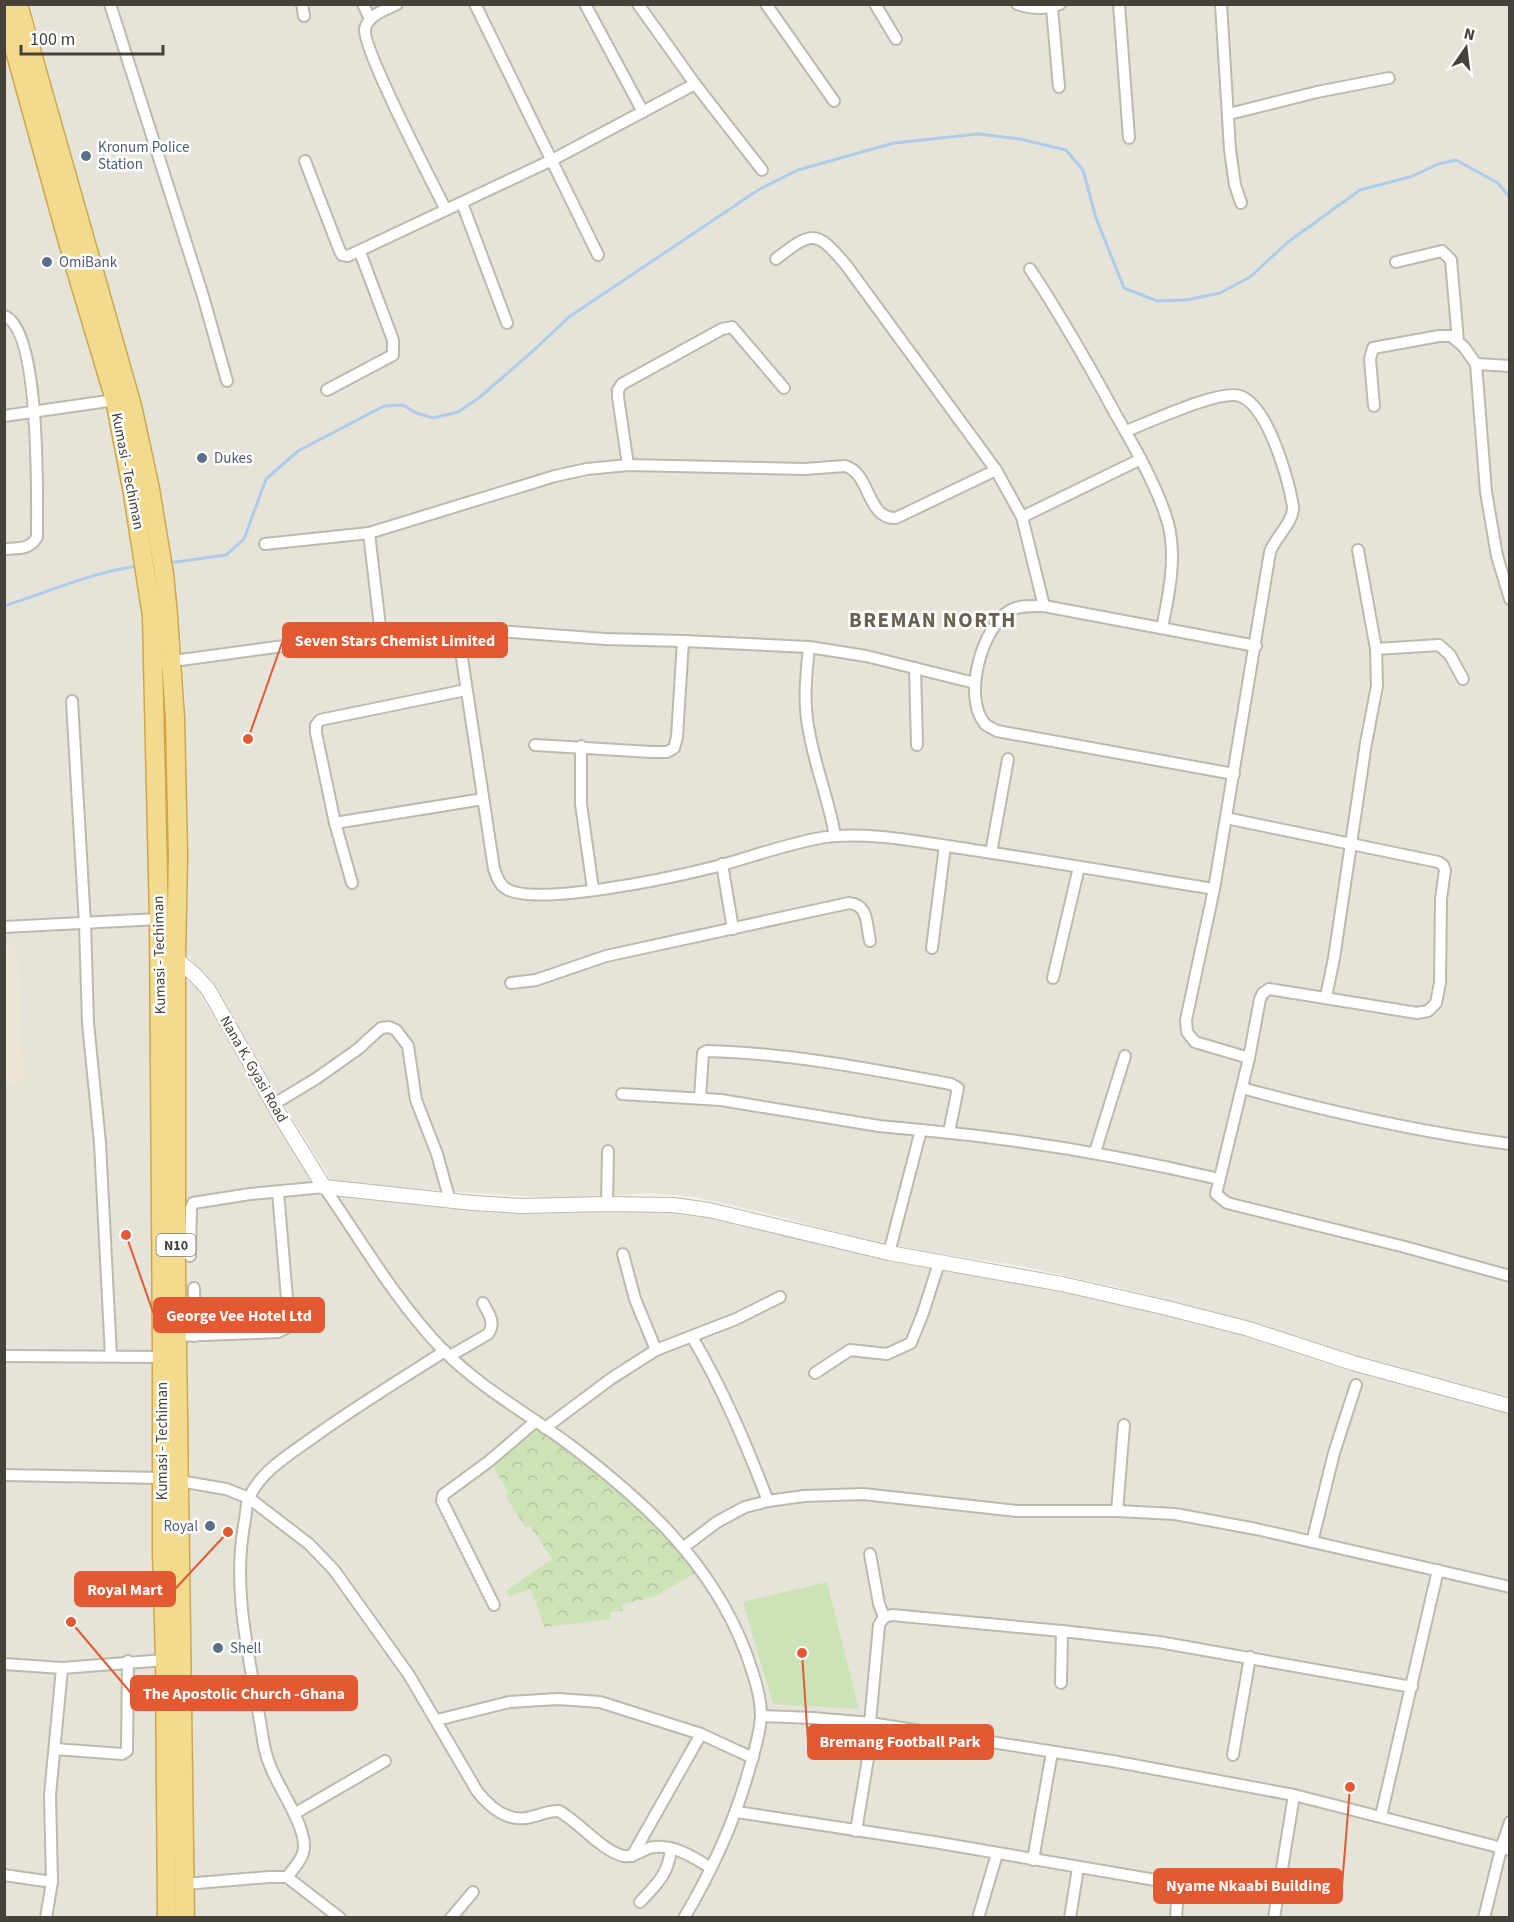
<svg xmlns="http://www.w3.org/2000/svg" width="1514" height="1922" font-family="'Source Sans 3',sans-serif">
	<style>
		.residential { fill: #e6e3d8 }
		.education { fill: #ebe6d5 }
		.forest { fill: url(#forest-crowns) }
		.garden { fill: #cce3b7 }
		.lines { fill: none; stroke-linecap: round; stroke-linejoin: round }
		.stream { stroke: #adcce9; stroke-width: 3 }
		.minor-casing { stroke: #beb9ad; stroke-width: 14 }
		.tertiary-casing { stroke: #beb9ad; stroke-width: 16 }
		.trunk-casing { stroke: #cda74a; stroke-width: 21 }
		.minor { stroke: #fff; stroke-width: 10 }
		.tertiary { stroke: #fff; stroke-width: 14 }
		.trunk { stroke: #f2da8e; stroke-width: 18 }
		.service-dot { fill: #5c6f8a; stroke: #fff; stroke-width: 2 }
		.labels { text-anchor: middle; stroke-width: 5; stroke-linejoin: round; paint-order: stroke }
		.shield { fill: #fff; stroke: #7e7b74; stroke-width: 1.5 }
		.shield-label { font-size: 14px; font-weight: bold; fill: #464239 }
		.service-label { font-size: 15px; fill: #4e5e75; stroke: #fff; text-anchor: start }
		.street-label { font-size: 15px; fill: #464239; stroke: #fff }
		.district-label { font-size: 21px; font-weight: bold; letter-spacing: 1.5px; fill: #686051; stroke: #fff }
		.leader { fill: none; stroke: #e35931; stroke-width: 2 }
		.callout-dot { fill: #e35931; stroke: #fff; stroke-width: 2 }
		.callout { fill: #e35931; stroke: #e35931; stroke-width: 2 }
		.callout-label { font-size: 16px; text-anchor: middle; font-weight: bold; fill: #fff }
	</style>
	<defs>
		<pattern id="forest-crowns" width="20" height="18" patternUnits="userSpaceOnUse" patternTransform="scale(1.5)"><rect width="20" height="18" fill="#cce3b7"/><path d="M2 6a3 3 0 1 1 6 0M12 15a3 3 0 1 1 6 0" fill="none" stroke="#b1c49e"/></pattern>
	</defs>
	<rect width="100%" height="100%" fill="#f3f1ea"/>
	<g class="residential">
		<polygon points="30,5 1509,5 1509,1397 1369,1360 1233,1317 1117,1287 1021,1266 894,1247 757,1211 695,1197 649,1193 565,1199 333,1183 281,1100 214,983 184,952 185,702 180,627 168,534 152,450 124,344"/>
		<polygon points="4,37 113,427 148,640 150,724 146,788 151,888 150,1134 155,1352 152,1482 156,1541 156,1752 159,1917 5,1917"/>
		<polygon points="181,974 199,991 289,1144 322,1191 569,1212 647,1207 687,1209 1218,1325 1509,1409 1509,1917 193,1917 189,1584 190,1465 183,1390"/>
	</g>
	<polygon class="education" points="5,945 17,945 24,1081 5,1085"/>
	<polygon class="forest" points="536,1426 608,1481 650,1519 697,1572 654,1597 622,1604 623,1611 610,1612 611,1619 544,1627 531,1589 509,1596 506,1591 552,1559 530,1526 526,1528 505,1496 508,1492 491,1462"/>
	<polygon class="garden" points="827,1582 859,1709 773,1704 743,1602"/>
	<g class="lines">
		<g class="stream">
			<polyline points="169,563 226,555 244,539 266,479 298,451 384,406 403,405 416,413 433,418 458,412 480,397 534,350 569,317 758,190 798,170 894,143 978,134 1020,139 1066,150 1083,170 1096,218 1124,288 1157,301 1186,300 1220,293 1250,277 1288,242 1360,190 1413,176 1438,164 1456,160 1498,183 1510,198"/>
			<path d="M4,606C49,592 92,572 138,566"/>
		</g>
		<g class="minor-casing">
			<g id="minor">
				<polyline points="110,4 203,296 227,381"/>
				<polyline points="302,4 304,16"/>
				<polyline points="363,4 370,19"/>
				<path d="M397,4C385,10 368,15 365,29C362,48 433,184 446,210"/>
				<polyline points="475,4 598,255"/>
				<polyline points="585,4 643,112"/>
				<polyline points="638,4 695,84 762,170"/>
				<polyline points="766,4 834,101"/>
				<polyline points="875,4 896,39"/>
				<path d="M1017,4C1031,9 1047,9 1060,4"/>
				<polyline points="1119,4 1129,138"/>
				<polyline points="1221,4 1230,150 1235,185 1241,203"/>
				<polyline points="1052,8 1059,87"/>
				<polyline points="1229,114 1317,92 1389,78"/>
				<polyline points="305,161 339,249 342,255 348,256 552,160 695,84"/>
				<polyline points="462,203 507,323"/>
				<path d="M776,259C812,231 816,229 846,265L996,470L1022,517L1044,606"/>
				<polyline points="1396,262 1442,251 1451,260 1458,341"/>
				<path d="M1030,269C1061,316 1089,365 1116,415C1134,446 1158,488 1168,523C1177,557 1169,594 1162,628"/>
				<path d="M4,316C41,328 37,501 37,537C30,550 18,548 4,549"/>
				<polyline points="1476,364 1510,366"/>
				<polyline points="327,390 393,355 393,340 360,252"/>
				<polyline points="1374,406 1370,359 1373,348 1439,336 1451,336 1464,347 1476,364 1486,492 1497,556 1510,599"/>
				<polyline points="4,416 115,400"/>
				<path d="M1126,431C1148,423 1219,389 1240,396C1269,407 1288,479 1293,506C1294,522 1276,536 1270,552L1214,889L1186,1020L1187,1032L1195,1042L1249,1058L1216,1194L1227,1203L1405,1247L1510,1276"/>
				<polyline points="628,465 618,397 618,390 622,384 722,329 732,327 784,388"/>
				<polyline points="1022,517 1141,459"/>
				<polyline points="265,544 369,533"/>
				<path d="M458,632L494,869C497,876 498,883 505,888C533,908 674,877 710,868C745,859 780,846 815,839C860,829 927,843 973,850C1053,862 1134,876 1214,889"/>
				<path d="M381,635L369,533L555,476L587,469L628,465L805,469L845,466C871,473 866,519 896,518L996,470"/>
				<path d="M809,647C806,676 803,703 809,731C815,767 829,800 835,836"/>
				<polyline points="1376,649 1439,645 1450,655 1463,679"/>
				<polyline points="166,662 349,637 498,631 605,639 683,641 809,647 866,656 975,683"/>
				<polyline points="915,668 917,745"/>
				<polyline points="72,701 85,924 88,1023 100,1143 111,1356"/>
				<polyline points="535,745 651,752 667,752 674,748 677,737 683,641"/>
				<polyline points="581,746 581,804 593,889"/>
				<path d="M1234,774L997,731C994,729 988,727 985,724C962,697 982,626 1011,610C1021,605 1033,606 1044,606L1256,646"/>
				<polyline points="1226,818 1438,862 1443,865 1445,870 1441,899 1440,983 1436,1003 1428,1011 1417,1013 1269,989 1263,993 1260,999 1249,1058"/>
				<polyline points="335,823 483,799"/>
				<polyline points="991,853 1008,759"/>
				<polyline points="722,864 733,929"/>
				<polyline points="352,883 335,823 316,733 316,725 320,720 466,690"/>
				<polyline points="4,927 159,919"/>
				<polyline points="932,948 945,846"/>
				<polyline points="1053,978 1079,867"/>
				<path d="M511,983L536,980L606,956L849,903C869,905 866,924 870,941"/>
				<polyline points="1326,997 1334,958 1366,743 1377,686 1376,649 1358,550"/>
				<path d="M1242,1088C1330,1112 1419,1132 1510,1144"/>
				<polyline points="622,1094 721,1100 879,1126 921,1130"/>
				<path d="M700,1098L703,1053L707,1051C789,1053 870,1069 951,1084L958,1088L949,1132"/>
				<polyline points="274,1104 317,1078 358,1049 381,1028 389,1027 396,1030 408,1046 416,1100 437,1154 450,1201"/>
				<polyline points="1095,1152 1125,1056"/>
				<polyline points="607,1204 608,1151"/>
				<path d="M889,1253L921,1130C1022,1139 1121,1156 1219,1179"/>
				<polyline points="623,1254 635,1299 656,1350"/>
				<path d="M190,1256L191,1208L193,1203L250,1194L324,1187C362,1242 397,1303 444,1351C481,1388 528,1414 570,1445C645,1502 712,1563 746,1653C753,1673 761,1695 761,1716C760,1734 754,1753 749,1770C734,1823 712,1871 684,1918"/>
				<polyline points="194,1288 195,1336"/>
				<polyline points="177,1336 278,1332 286,1328 289,1322 288,1310 278,1192"/>
				<path d="M692,1337C723,1389 746,1444 768,1501"/>
				<polyline points="4,1356 162,1357"/>
				<path d="M450,1356L488,1334C496,1323 489,1314 483,1303"/>
				<polyline points="815,1373 850,1350 887,1354 911,1343 923,1313 939,1263"/>
				<polyline points="545,1428 612,1378 656,1350 736,1319 780,1297"/>
				<path d="M4,1475L162,1478L226,1489L249,1498L309,1544L334,1570L409,1675L477,1791C490,1808 509,1823 531,1817C540,1815 550,1810 559,1811C579,1822 603,1852 624,1856C636,1858 644,1847 655,1847C675,1845 695,1858 711,1868"/>
				<polyline points="1117,1511 1124,1425"/>
				<polyline points="1312,1542 1334,1453 1356,1385"/>
				<polyline points="684,1547 717,1522 745,1507 768,1501 804,1496 863,1494 1017,1511 1117,1511 1175,1514 1256,1529 1510,1587"/>
				<polyline points="870,1554 879,1604 884,1617"/>
				<polyline points="494,1605 442,1501 443,1495 488,1462 536,1421"/>
				<polyline points="4,1664 62,1668"/>
				<polyline points="1061,1683 1062,1631"/>
				<polyline points="761,1716 813,1718 870,1723 1112,1761 1294,1795 1510,1850"/>
				<polyline points="437,1720 509,1702 558,1699 600,1702 701,1734 753,1758"/>
				<polyline points="55,1749 122,1754 127,1751 128,1661"/>
				<polyline points="1233,1755 1250,1657"/>
				<polyline points="737,1812 934,1842 1173,1883 1178,1887 1176,1918"/>
				<polyline points="294,1814 385,1761"/>
				<polyline points="1381,1816 1438,1570"/>
				<polyline points="856,1831 872,1734 870,1723 879,1625 884,1617 892,1615 1062,1631 1159,1642 1412,1687"/>
				<polyline points="632,1856 701,1734"/>
				<polyline points="1033,1860 1052,1752"/>
				<polyline points="4,1875 52,1882"/>
				<path d="M287,1877C294,1868 305,1857 304,1845C303,1822 280,1790 271,1768C265,1755 263,1741 261,1727C250,1659 231,1589 245,1520C246,1513 246,1504 249,1498C261,1470 292,1453 315,1436C357,1406 401,1379 445,1351"/>
				<polyline points="185,1884 269,1877 287,1877 340,1918"/>
				<path d="M640,1902C657,1884 668,1875 671,1849"/>
				<polyline points="46,1918 52,1882 50,1795 62,1668 165,1660"/>
				<polyline points="451,1918 473,1892"/>
				<polyline points="978,1918 997,1854"/>
				<polyline points="1070,1918 1078,1868"/>
				<polyline points="1274,1918 1294,1795"/>
				<polyline points="1484,1918 1501,1849 1510,1822"/>
			</g>
		</g>
		<g class="tertiary-casing">
			<polyline id="tertiary" points="176,959 194,974 208,989 278,1112 324,1187 473,1203 522,1206 607,1204 673,1205 709,1210 889,1253 1062,1284 1167,1308 1249,1329 1353,1363 1510,1406"/>
		</g>
		<g class="trunk-casing">
			<g id="trunk">
				<polyline points="18,4 132,406 150,489 164,574 168,615 175,718 178,855 176,959 176,1276 185,1918"/>
				<polyline points="4,11 73,260 115,400 132,488 152,616 159,919 162,1357 162,1552 165,1660 167,1918"/>
			</g>
		</g>
		<use href="#minor" class="minor"/>
		<use href="#tertiary" class="tertiary"/>
		<use href="#trunk" class="trunk"/>
	</g>
	<g class="service-dot">
		<circle cx="86" cy="156" r="6"/>
		<circle cx="47" cy="262" r="6"/>
		<circle cx="202" cy="458" r="6"/>
		<circle cx="210" cy="1526" r="6"/>
		<circle cx="218" cy="1648" r="6"/>
	</g>
	<g class="labels">
		<rect class="shield" x="156.5" y="1234" width="39" height="22" rx="4.5"/>
		<g class="shield-label">
			<text x="176" y="1250">N10</text>
		</g>
		<g class="service-label">
			<text x="98" y="152">Kronum Police<tspan x="98" dy="17">Station</tspan></text>
			<text x="59" y="267">OmiBank</text>
			<text x="214" y="463">Dukes</text>
			<text x="198" y="1531" text-anchor="end">Royal</text>
			<text x="230" y="1653">Shell</text>
		</g>
		<g class="street-label">
			<text transform="translate(128 471) rotate(79)" y="5">Kumasi - Techiman</text>
			<text transform="translate(159 955) rotate(-91)" y="5">Kumasi - Techiman</text>
			<text transform="translate(254 1069) rotate(60)" y="5">Nana K. Gyasi Road</text>
			<text transform="translate(162 1441) rotate(-90)" y="5">Kumasi - Techiman</text>
		</g>
		<g class="district-label">
			<text x="933" y="627">BREMAN NORTH</text>
		</g>
	</g>
	<path class="leader" d="M248 739L283 640M126 1235L154 1315M228 1532L175 1589M71 1622L131 1693M802 1653L808 1742M1350 1787L1342 1886"/>
	<g class="callout-dot">
		<circle cx="248" cy="739" r="6"/>
		<circle cx="126" cy="1235" r="6"/>
		<circle cx="228" cy="1532" r="6"/>
		<circle cx="71" cy="1622" r="6"/>
		<circle cx="802" cy="1653" r="6"/>
		<circle cx="1350" cy="1787" r="6"/>
	</g>
	<g class="callout">
		<rect x="283" y="623" width="224" height="34" rx="6"/>
		<rect x="154" y="1298" width="170" height="34" rx="6"/>
		<rect x="75" y="1572" width="100" height="34" rx="6"/>
		<rect x="131" y="1676" width="226" height="34" rx="6"/>
		<rect x="808" y="1725" width="185" height="34" rx="6"/>
		<rect x="1154" y="1869" width="188" height="34" rx="6"/>
	</g>
	<g class="callout-label">
		<text x="395" y="646">Seven Stars Chemist Limited</text>
		<text x="239" y="1321">George Vee Hotel Ltd</text>
		<text x="125" y="1595">Royal Mart</text>
		<text x="244" y="1699">The Apostolic Church -Ghana</text>
		<text x="900" y="1747">Bremang Football Park</text>
		<text x="1248" y="1891">Nyame Nkaabi Building</text>
	</g>
	<rect width="1514" height="1922" fill="none" stroke="#464239" stroke-width="12"/>
	<g transform="translate(1466 48) rotate(14)" stroke="#ffffff" stroke-width="4.5" paint-order="stroke">
	<path d="M0-4.5L10 22L0 15L-10 22Z" fill="#464239"/>
	<text y="-9" font-size="16" font-weight="bold" text-anchor="middle" fill="#464239">N</text>
	</g>
	<path d="M21 45v9h142v-9" fill="none" stroke="#464239" stroke-width="3"/>
	<text x="30" y="45" font-size="18" fill="#464239" stroke="#ffffff" stroke-width="4.5" paint-order="stroke">100 m</text>
</svg>
